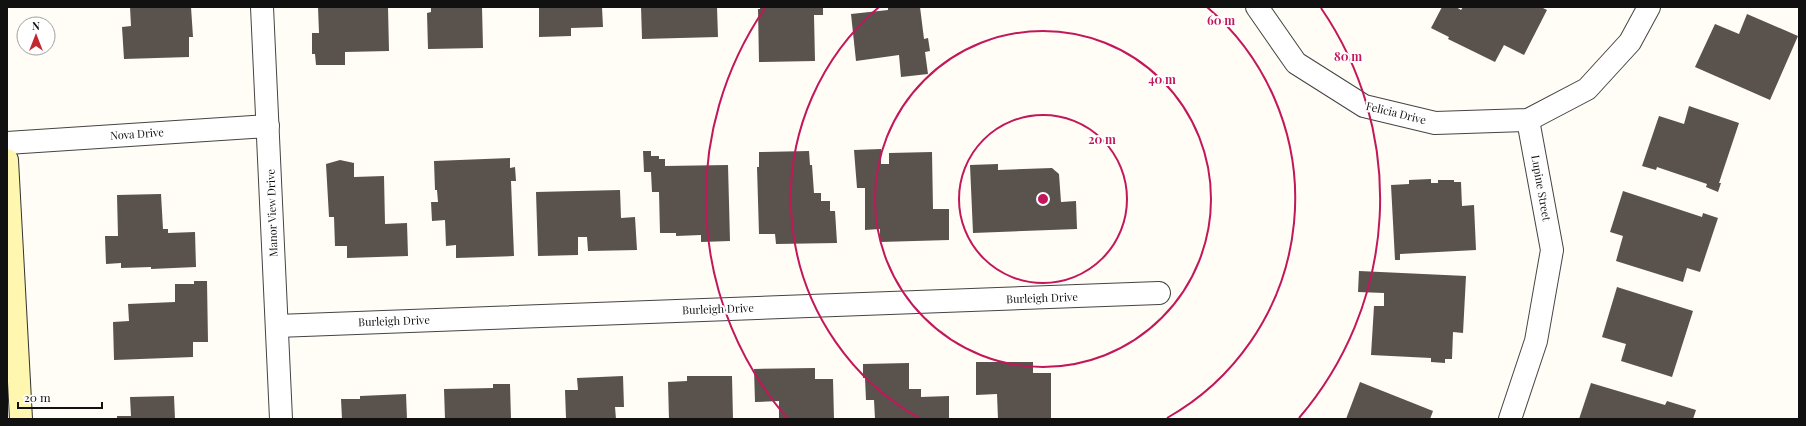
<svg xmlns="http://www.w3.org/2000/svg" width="1806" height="426" font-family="'Playfair Display',serif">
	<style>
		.building { fill: #5a524d }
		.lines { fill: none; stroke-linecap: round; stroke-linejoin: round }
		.minor-casing { stroke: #444; stroke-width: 24 }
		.secondary-casing { stroke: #333; stroke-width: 24 }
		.minor { stroke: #fff; stroke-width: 22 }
		.secondary { stroke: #fff6b0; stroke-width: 22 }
		.ring { fill: none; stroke: #c2185b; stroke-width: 2 }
		.labels { text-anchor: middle; stroke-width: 4; stroke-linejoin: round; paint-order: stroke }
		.street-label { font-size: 11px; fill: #111; stroke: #fff }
		.centre { fill: #c2185b; stroke: #fff; stroke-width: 2 }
		.ring-label { font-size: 12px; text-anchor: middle; font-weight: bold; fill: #c2185b; stroke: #fff; stroke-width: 4; stroke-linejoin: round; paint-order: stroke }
	</style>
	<rect width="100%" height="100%" fill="#fffdf5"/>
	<g class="building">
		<polygon points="130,7 191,7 193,37 189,37 189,57 124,59 122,27 131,26"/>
		<polygon points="318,7 388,7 389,51 345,52 345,65 316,65 315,54 312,54 312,33 319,33"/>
		<polygon points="431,7 482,7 483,48 428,49 427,13 431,12"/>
		<polygon points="539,7 602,7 603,27 571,28 571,36 539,37"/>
		<polygon points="641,7 717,7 718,37 642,39"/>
		<polygon points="760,7 823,7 823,15 814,15 815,61 759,62 758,9 760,9"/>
		<polygon points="888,7 920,7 924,39 928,38 930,51 925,52 928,74 901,77 899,55 856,61 851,14 888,10"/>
		<polygon points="1442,7 1456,7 1461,10 1463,7 1541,7 1547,10 1524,55 1504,45 1495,62 1448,39 1449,37 1431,28"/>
		<polygon points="1747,14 1798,36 1770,100 1695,67 1715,24 1739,34"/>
		<polygon points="1689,106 1739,123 1719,183 1721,183 1718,192 1706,187 1707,184 1657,167 1656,170 1642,166 1659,116 1684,124"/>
		<polygon points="881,149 881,164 889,164 889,153 932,152 933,209 949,209 949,240 880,242 880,229 865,230 865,188 857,188 854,150"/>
		<polygon points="643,151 651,151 651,156 659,156 659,159 665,159 665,166 728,165 730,241 701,242 701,235 676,236 676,233 660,233 659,192 652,192 651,172 644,172"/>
		<polygon points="809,151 810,165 812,165 814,193 821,193 821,201 830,201 830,211 835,211 837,243 776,244 775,234 759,234 757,167 759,167 759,152"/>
		<polygon points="510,158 510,168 515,167 516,181 511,181 514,256 456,258 456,245 446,246 445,220 432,221 431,202 438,202 437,190 435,190 434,161"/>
		<polygon points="340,160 354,163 354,177 384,176 385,224 407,223 408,256 347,258 347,246 335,246 334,217 329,217 326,164"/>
		<polygon points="998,164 998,170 1052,168 1059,174 1061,202 1076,201 1077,229 973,233 970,165"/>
		<polygon points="1431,179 1431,183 1438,183 1438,180 1454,180 1454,182 1461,182 1462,206 1474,205 1476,250 1400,254 1400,260 1395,260 1391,185 1409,184 1409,180"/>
		<polygon points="620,190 621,218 635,217 637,250 588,251 587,237 578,237 578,255 538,256 536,192"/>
		<polygon points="1623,191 1702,217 1703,213 1718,218 1700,272 1687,268 1683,282 1616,261 1623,236 1610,232"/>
		<polygon points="161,194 163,229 168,229 168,233 195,232 196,267 151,269 151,267 121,268 121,263 106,264 105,236 118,236 117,195"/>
		<polygon points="1359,271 1466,276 1463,333 1453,332 1452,359 1445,359 1445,363 1431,362 1431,358 1371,355 1374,306 1384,306 1384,293 1358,292"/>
		<polygon points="194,281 207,281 208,342 193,342 193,357 114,360 113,322 129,321 128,304 175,302 175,284 194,284"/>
		<polygon points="1617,287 1693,311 1672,377 1621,361 1626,344 1602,337"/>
		<polygon points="976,362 1033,362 1033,373 1051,373 1051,419 998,419 997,394 976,395"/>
		<polygon points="909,363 909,389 921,389 921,397 949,396 949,419 875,419 874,400 866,400 865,378 863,378 863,364"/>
		<polygon points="815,368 815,379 833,379 834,419 779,419 779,401 755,402 754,369"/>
		<polygon points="623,376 624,407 615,407 616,419 562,419 562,418 566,418 565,390 578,390 577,378"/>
		<polygon points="687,376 732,376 733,419 669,419 668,382 687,381"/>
		<polygon points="1360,382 1433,411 1430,419 1346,419"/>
		<polygon points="1591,383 1665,405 1667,401 1696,410 1693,419 1579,419"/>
		<polygon points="493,384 510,384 511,419 445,419 444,389 493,388"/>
		<polygon points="406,394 407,419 342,419 341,399 360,399 360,396"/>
		<polygon points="174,396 175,419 117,419 117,416 131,416 130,397"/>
	</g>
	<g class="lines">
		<g class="minor-casing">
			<g id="minor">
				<polyline points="262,7 281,419"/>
				<polyline points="1257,7 1296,63 1364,106 1435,123 1528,120 1587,89 1630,42 1649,7"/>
				<polyline points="7,143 268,126"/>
				<polyline points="277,326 1159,293"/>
				<polyline points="1510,419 1536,341 1552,250 1528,120"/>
			</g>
		</g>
		<g class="secondary-casing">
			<polyline id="secondary" points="7,160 21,419"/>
		</g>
		<use href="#minor" class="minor"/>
		<use href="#secondary" class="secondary"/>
	</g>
	<g class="ring">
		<circle cx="1043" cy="199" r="84"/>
		<circle cx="1043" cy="199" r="168"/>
		<path d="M919 418A252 252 0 0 1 879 7M1207 7A252 252 0 0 1 1167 418"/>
		<path d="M787 418A337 337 0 0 1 765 8M1321 8A337 337 0 0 1 1299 418"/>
	</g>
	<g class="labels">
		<g class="street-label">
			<text transform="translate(1396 113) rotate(14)" y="4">Felicia Drive</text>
			<text transform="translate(137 134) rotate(-4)" y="4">Nova Drive</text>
			<text transform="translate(1541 188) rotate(80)" y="4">Lupine Street</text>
			<text transform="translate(272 213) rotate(-92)" y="4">Manor View Drive</text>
			<text transform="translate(1042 298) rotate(-2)" y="4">Burleigh Drive</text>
			<text transform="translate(718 309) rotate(-2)" y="4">Burleigh Drive</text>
			<text transform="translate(394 321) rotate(-2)" y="4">Burleigh Drive</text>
		</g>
	</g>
	<circle cx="1043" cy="199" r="6" class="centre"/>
	<g class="ring-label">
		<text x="1221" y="25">60 m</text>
		<text x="1348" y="61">80 m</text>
		<text x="1162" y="84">40 m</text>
		<text x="1102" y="144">20 m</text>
	</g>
	<rect width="1806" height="426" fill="none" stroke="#111111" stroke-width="16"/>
	<g transform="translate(36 36)"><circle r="19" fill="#ffffff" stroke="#a0a0a0"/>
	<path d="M0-3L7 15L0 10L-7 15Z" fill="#c4262e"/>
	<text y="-6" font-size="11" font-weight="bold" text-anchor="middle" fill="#111111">N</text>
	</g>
	<path d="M18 402v6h84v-6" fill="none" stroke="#111111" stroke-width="2"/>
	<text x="24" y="402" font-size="12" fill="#111111" stroke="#ffffff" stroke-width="3" paint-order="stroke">20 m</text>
</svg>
